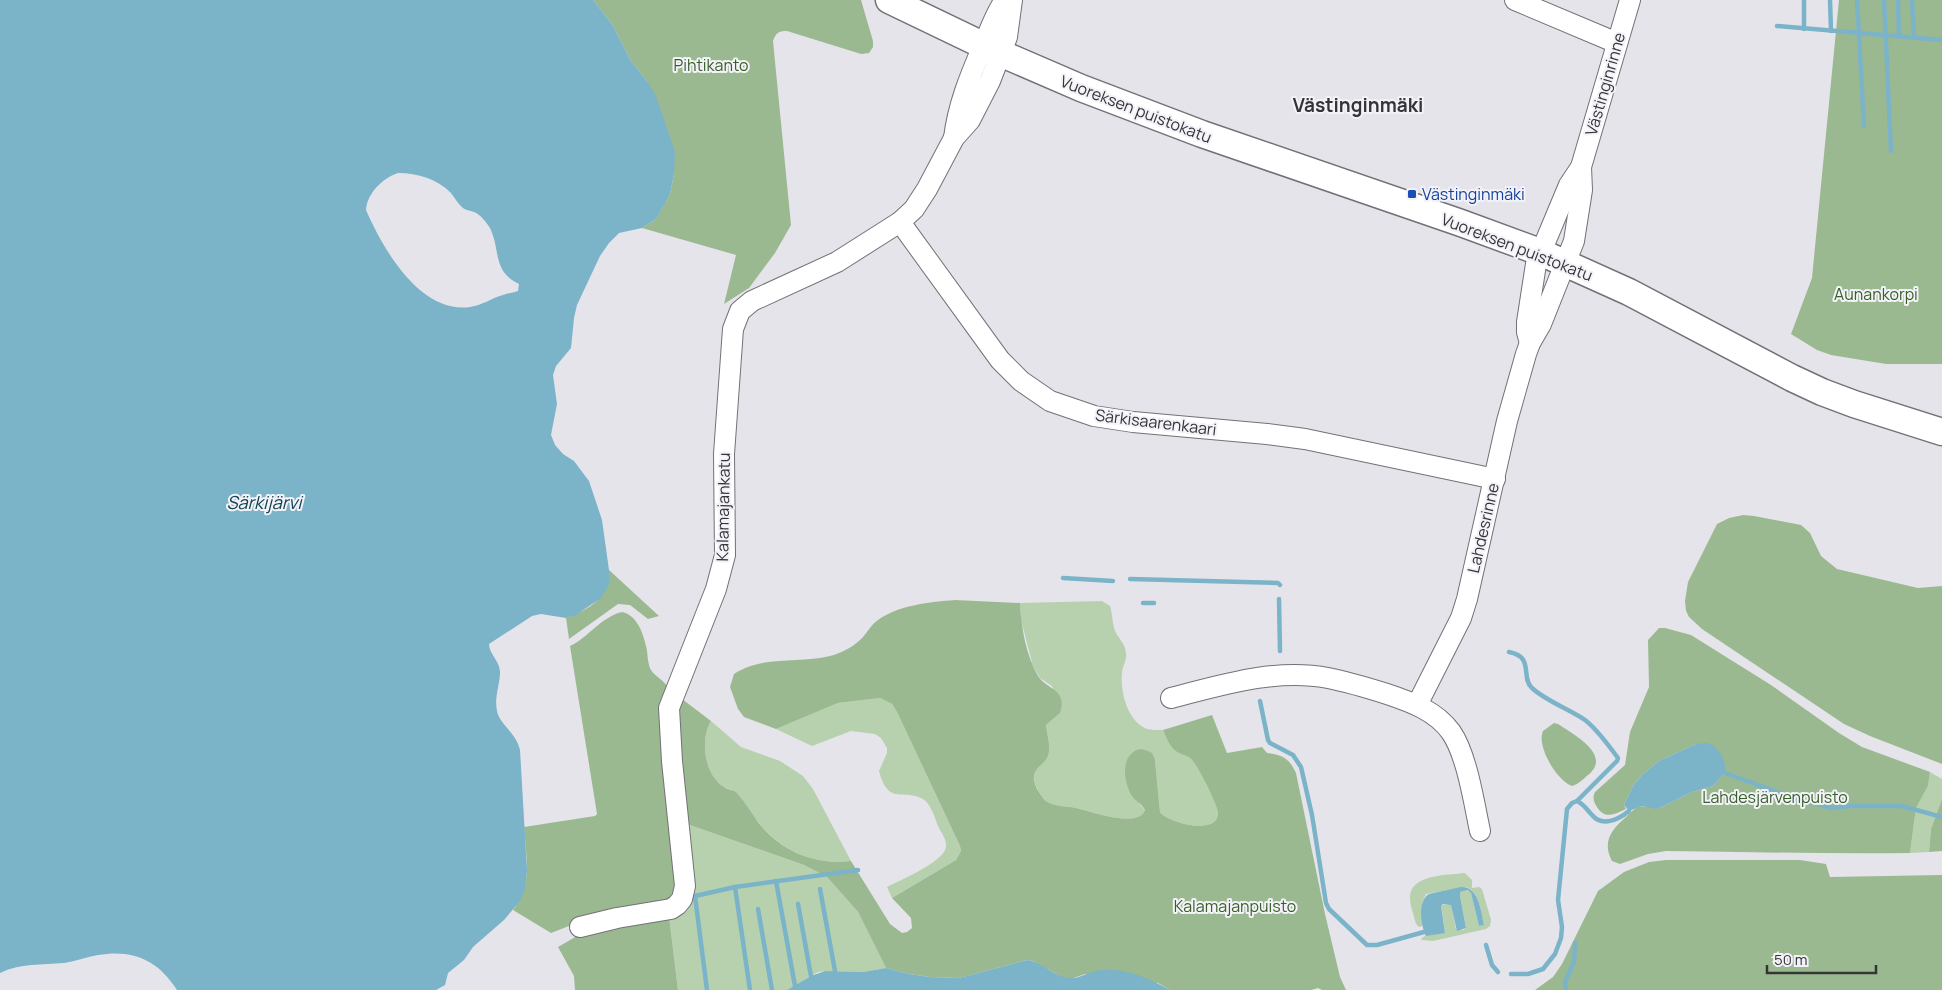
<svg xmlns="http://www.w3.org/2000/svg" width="1942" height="990" font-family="Manrope,sans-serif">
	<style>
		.green { fill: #b7d1ae }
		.forest { fill: #9bb991 }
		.water { fill: #7bb3c8; fill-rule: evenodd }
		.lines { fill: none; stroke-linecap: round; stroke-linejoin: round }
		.stream { stroke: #7bb3c8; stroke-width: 4.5 }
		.minor-casing { stroke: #727177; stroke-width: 22 }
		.major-casing { stroke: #727177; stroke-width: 29 }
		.minor { stroke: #fff; stroke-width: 20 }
		.major { stroke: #fff; stroke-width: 26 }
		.transit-dot { fill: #1a4fb4; stroke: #f3f2f8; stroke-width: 2 }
		.labels { text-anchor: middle; stroke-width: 4; stroke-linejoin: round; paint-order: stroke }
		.park-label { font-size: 16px; fill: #375f28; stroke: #f3f2f8 }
		.street-label { font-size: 16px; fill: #353437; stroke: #f3f2f8 }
		.transit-label { font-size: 16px; fill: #164399; stroke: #f3f2f8; text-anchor: start }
		.water-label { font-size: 18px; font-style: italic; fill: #124352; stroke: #f3f2f8 }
		.quarter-label { font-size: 19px; font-weight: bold; fill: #353437; stroke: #f3f2f8 }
	</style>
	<rect width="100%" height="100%" fill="#e6e4eb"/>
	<g class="green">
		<path d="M1102,601L1110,606C1113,615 1112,625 1116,633C1120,640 1125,644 1126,653C1127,660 1123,665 1122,672C1120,691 1127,721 1147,729C1152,730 1158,730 1163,730C1166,737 1170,748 1177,752C1181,755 1187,755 1191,759C1197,764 1218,806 1218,813C1218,836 1168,823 1160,812L1155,760L1132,796L1145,810C1138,829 1090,811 1076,808C1067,806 1054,807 1046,801C1043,799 1039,792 1037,788C1026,766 1047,768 1049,752C1050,743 1047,733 1046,725L1060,713L1052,686L1040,678L1033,666L1021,620L1020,603Z"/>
		<path d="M880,698L892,704L897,712L960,846L961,851L956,860L892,898L887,887C900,880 944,862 946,847C947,840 941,832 938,826C935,818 931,804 923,799C903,788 889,807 879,771L887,753V748L881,738L875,734L851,731L812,746L776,729L838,703Z"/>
		<path d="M711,721L741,747L780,761L803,776L813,789L851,861C812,865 782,851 757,821C750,812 743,798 734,791C731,789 727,789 724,787C704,775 700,739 711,721Z"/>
		<polygon points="1930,772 1942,779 1942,799 1931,829 1929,852 1910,853 1916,808 1928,786"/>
		<polygon points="684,823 804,865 827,877 858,912 886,968 863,972 825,971 818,972 787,990 678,990 669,916"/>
		<path d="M1465,873L1472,880V888L1479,887L1482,889L1491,920L1490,926L1486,929L1433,941L1422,940L1421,939L1426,935L1445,932L1441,905L1451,904L1456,929L1463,930L1466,928L1460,896V892L1469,890L1471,893L1479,926L1484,925C1481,913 1479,891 1466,887L1426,894L1422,903V926L1419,927L1416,924C1414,916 1410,906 1410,898C1409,874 1449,875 1465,873Z"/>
	</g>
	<g class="forest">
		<path d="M593,0H861L873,41V47L869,53L861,54L787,31C778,31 776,33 773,41L791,225L775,253L749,288L724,304L736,255L642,228L656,219L670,194L674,174L647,81L631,61L612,24Z"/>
		<polygon points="1839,0 1942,0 1942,364 1886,364 1831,355 1817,350 1791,334 1812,278"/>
		<polygon points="1743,515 1754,516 1801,525 1810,533 1821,556 1837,569 1918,588 1942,586 1942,764 1870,736 1844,724 1702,629 1689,617 1686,611 1685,601 1688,582 1717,524 1729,518"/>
		<path d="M609,570L659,616L648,619L630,605L618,604L569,639L566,618C591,609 609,597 609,570Z"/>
		<path d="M955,600L1020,603C1021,627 1026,655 1038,676C1047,690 1068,689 1060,713L1046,725C1047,733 1050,743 1049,752C1047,768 1026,766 1037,789C1039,792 1043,799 1046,801C1054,807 1067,806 1076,808C1090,811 1138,829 1145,810C1142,804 1135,801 1132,796C1125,785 1121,764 1131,754C1138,747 1144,749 1152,753L1155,760L1160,812C1168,823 1218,836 1218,813C1218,806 1197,764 1191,759C1187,755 1181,755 1177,752C1170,748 1166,737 1163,730L1212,715L1227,753L1262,747L1267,753C1283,755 1289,758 1296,773L1325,914L1340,977L1346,990H1322L1318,988L1311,990H1170L1158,983L1085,974L1071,979L1062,977L1033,961L1027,960L959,978L930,977L909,974L886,968L858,912L827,877L804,865L684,823L674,720L682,699L711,721C700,739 704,775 724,787C728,790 733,789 737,793C745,802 751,812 757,821C781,851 813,865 851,861L890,924L902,933L907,932L912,928L911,918L892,898L956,860L961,851L960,846L897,712L892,704L880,698L838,703L776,729L744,717L738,709L730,687L734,674C762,655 798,664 830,656C842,653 855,646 863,637C868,631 872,624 878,620C899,605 930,602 955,600Z"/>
		<path d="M622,612C637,615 643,633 646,646C648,652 647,659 649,665C651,675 662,678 667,686L675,822V903L587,919L551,933L513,910C533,886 526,856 524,827L595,816L597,814L570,646C589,637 601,617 622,612Z"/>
		<path d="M1659,628H1665L1691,635L1771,685L1839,733L1862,747L1930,772L1928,786L1916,808L1910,853C1829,854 1747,852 1666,851L1648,854L1620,864L1612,861C1602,842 1611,830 1626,817C1630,813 1634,809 1638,807C1645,804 1654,810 1662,807L1692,792L1713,786L1725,773L1710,744H1696L1659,761L1642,775L1633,786L1624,805L1626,809C1615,814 1605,820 1597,807C1594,802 1592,798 1595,792L1625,765L1630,732L1649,687L1648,640Z"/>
		<path d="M1554,723L1558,724C1573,734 1613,755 1588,775C1583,779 1579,784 1572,786C1557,781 1536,746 1543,731Z"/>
		<polygon points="1942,799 1942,851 1929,852 1931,829"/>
		<polygon points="1666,860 1800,860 1826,864 1830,877 1942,875 1942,990 1535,990 1553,977 1562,964 1598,891 1624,872 1649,862"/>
		<polygon points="669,916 678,990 575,990 574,976 558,947 589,929"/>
	</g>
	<g class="water">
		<path d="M0,0H593L612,24L631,61L647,81L656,96L675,152L674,174L670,194L663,207L656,219L642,228L619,233L609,243L600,256L577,305L574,318L571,348L556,366L553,375L557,404L551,435L555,445L563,454L574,461L589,481L602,520L609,570V585L601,598L576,615L566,618L541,614L532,616L489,644C489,654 500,661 500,672C500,685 494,697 497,711C499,724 516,732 520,750L527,870L525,889L520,901L504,920L473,947L464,960L448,973L445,985L436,990H177C158,960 133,949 98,955C87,957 76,961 64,963C42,965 20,963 0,973ZM398,173C418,173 437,179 451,193C455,198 458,204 463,208C467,211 470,210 474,212C480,214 487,223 490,228C501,251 492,271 519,284L518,291C513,293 508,293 503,295C492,298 483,305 470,307C420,314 383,249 366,210C367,193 383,178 398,173Z"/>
		<path d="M1707,743C1719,746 1727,761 1725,773L1713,786L1692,792L1662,807L1656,809L1642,806L1629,811L1624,805L1633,786L1642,775L1659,761L1696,744Z"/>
		<path d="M1461,887C1479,886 1481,912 1484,925L1479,926L1471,893L1468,890L1460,892V896L1466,928L1457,931L1451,905L1443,904L1441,906L1445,933L1426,936C1421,926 1417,901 1429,894Z"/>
		<path d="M1027,960C1043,962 1054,977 1070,978C1078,979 1087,973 1096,971C1122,966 1148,978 1170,990H787L811,976L825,971L863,972L886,968L909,974L930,977L959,978Z"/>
	</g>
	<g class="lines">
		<g class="stream">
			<polyline points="1804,0 1804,29"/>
			<polyline points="1830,0 1831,31"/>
			<polyline points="1857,0 1864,126"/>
			<polyline points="1884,0 1891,151"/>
			<polyline points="1898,0 1899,36"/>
			<polyline points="1912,0 1914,37"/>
			<polyline points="1777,26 1942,40"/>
			<polyline points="1063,578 1113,581"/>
			<polyline points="1130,579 1278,583 1280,585"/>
			<polyline points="1279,599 1280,651"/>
			<polyline points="1143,603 1154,603"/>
			<path d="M1509,652C1535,657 1520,677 1532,688C1546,701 1569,709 1585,720C1598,730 1608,745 1618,758L1617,761L1577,801"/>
			<polyline points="1260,701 1268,740 1270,743 1293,755 1301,767 1312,815 1326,903 1329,909 1367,945 1377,945 1424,932"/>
			<polyline points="1725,773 1793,798 1833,808 1849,806 1902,806 1942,817"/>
			<polyline points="776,881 795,986"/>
			<polyline points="735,887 750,990"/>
			<polyline points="820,889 835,971"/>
			<polyline points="798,904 811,976"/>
			<polyline points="758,909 772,990"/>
			<polyline points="1486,945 1492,965 1498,972"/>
			<path d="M1511,974H1528L1543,969L1555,954L1561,938L1562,927L1558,900L1567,809L1572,803L1577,801C1584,804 1586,809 1592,815C1602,827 1618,820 1629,811"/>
			<polyline points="707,990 695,896 735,887 858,870"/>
			<polyline points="1566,990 1565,982 1574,962 1575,943"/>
		</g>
		<g class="minor-casing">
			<g id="minor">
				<polyline points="1515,0 1617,43"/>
				<path d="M954,138C958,105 970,76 983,46C990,30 995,14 1005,0"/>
				<polyline points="900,222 1000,360 1021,381 1050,401 1094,416 1133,422 1267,434 1305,439 1495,479"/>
				<polyline points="1530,343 1527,332 1527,322 1536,264 1569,185 1581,167"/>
				<path d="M1171,698C1222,685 1275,668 1328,678C1348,682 1368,688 1387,694C1411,702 1436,711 1451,732C1467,755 1474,803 1480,831"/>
				<polyline points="1417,705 1461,618 1467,599 1507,421 1526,354 1530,343 1541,324 1574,241 1582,190 1581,167 1630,0"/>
				<polyline points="580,927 617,918 671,909 677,905 682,899 685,886 672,761 669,708 716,589 725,555 724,454 733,329 740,311 752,301 837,262 900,222 914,209 927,189 954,138 970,120 990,81 1007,37 1012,0"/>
			</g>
		</g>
		<g class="major-casing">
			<polyline id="major" points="889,0 993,50 1081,88 1202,134 1461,223 1540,252 1629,292 1792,378 1822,392 1854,404 1942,432"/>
		</g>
		<use href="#minor" class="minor"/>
		<use href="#major" class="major"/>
	</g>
	<rect class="transit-dot" x="1407" y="189" width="10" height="10" rx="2.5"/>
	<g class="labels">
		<g class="park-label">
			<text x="711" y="71">Pihtikanto</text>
			<text x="1876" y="300">Aunankorpi</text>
			<text x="1775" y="803">Lahdesjärvenpuisto</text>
			<text x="1235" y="912">Kalamajanpuisto</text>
		</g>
		<g class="street-label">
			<text transform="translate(1605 84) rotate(-74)" y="6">Västinginrinne</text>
			<text transform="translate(1136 109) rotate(21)" y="6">Vuoreksen puistokatu</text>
			<text transform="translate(1517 247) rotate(21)" y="6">Vuoreksen puistokatu</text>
			<text transform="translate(1156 422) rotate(7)" y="6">Särkisaarenkaari</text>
			<text transform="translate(723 507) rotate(-89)" y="6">Kalamajankatu</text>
			<text transform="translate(1483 528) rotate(-77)" y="6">Lahdesrinne</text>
		</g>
		<g class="transit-label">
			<text x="1422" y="200">Västinginmäki</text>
		</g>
		<g class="water-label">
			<text x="264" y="509">Särkijärvi</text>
		</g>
		<g class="quarter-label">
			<text x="1358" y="112">Västinginmäki</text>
		</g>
	</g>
	<path d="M1767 965v8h109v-8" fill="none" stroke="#353437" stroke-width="2.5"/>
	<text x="1774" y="965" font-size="15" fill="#353437" stroke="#f3f2f8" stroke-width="4" paint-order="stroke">50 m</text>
</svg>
